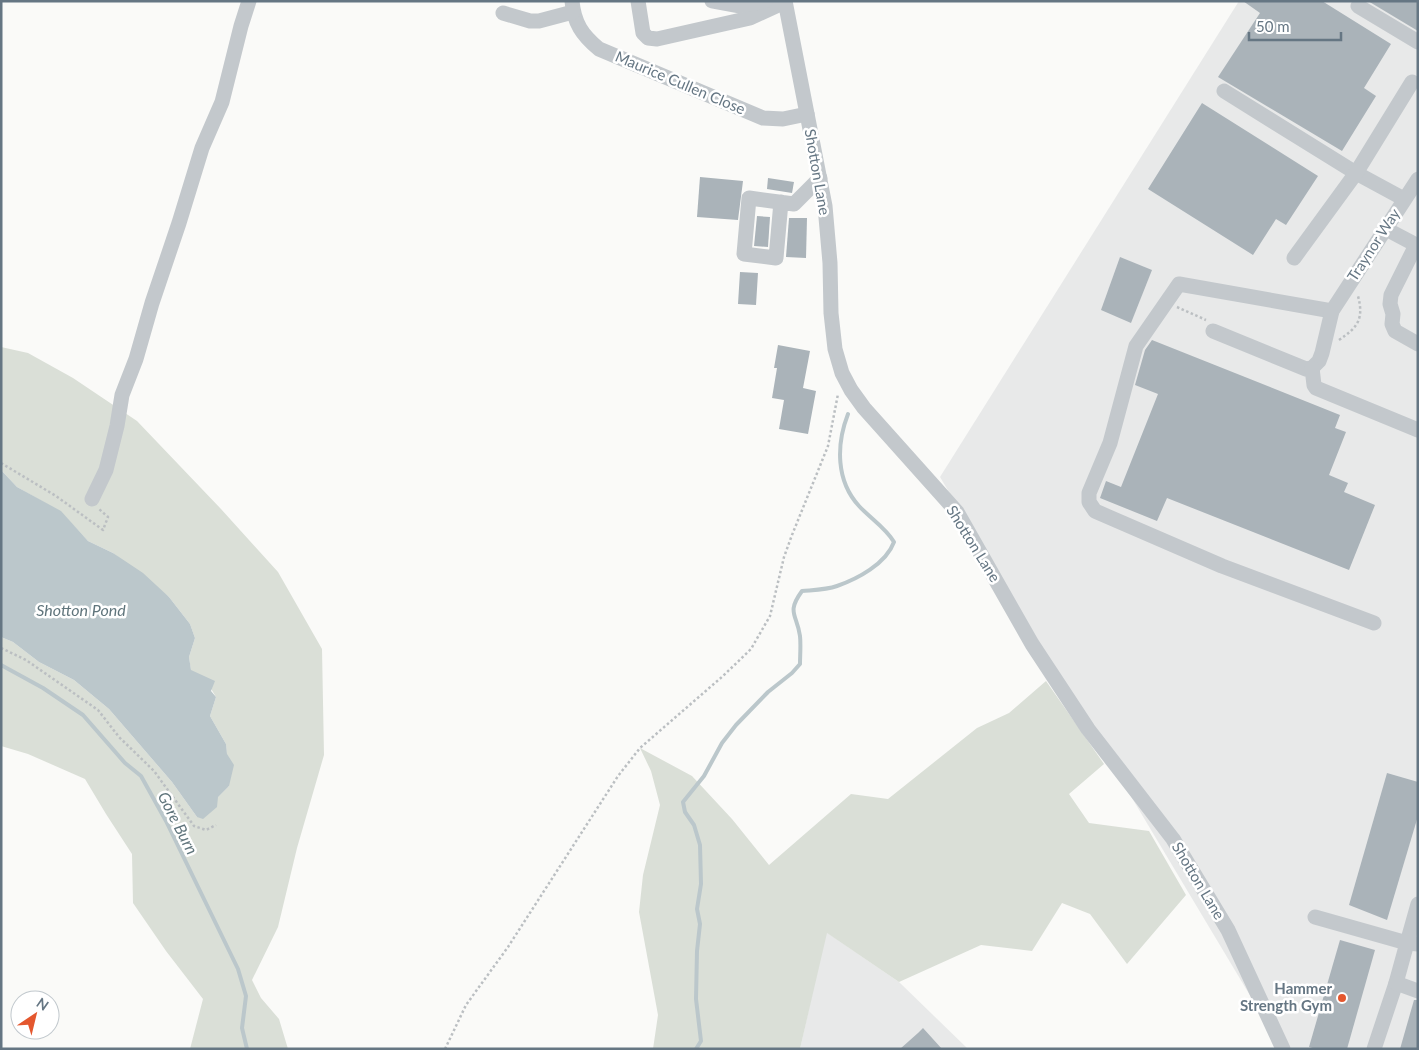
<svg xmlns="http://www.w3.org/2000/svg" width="1419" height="1050" font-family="Lato,sans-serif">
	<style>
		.built { fill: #e8e9e9 }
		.green { fill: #dadfd7 }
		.water { fill: #bbc7cb }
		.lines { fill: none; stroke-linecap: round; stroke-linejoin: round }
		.stream { stroke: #bbc7cb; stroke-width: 4 }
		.building { fill: #aab3b9 }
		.path { stroke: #bbbfc2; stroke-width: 2.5; stroke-dasharray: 2.5 2.5; stroke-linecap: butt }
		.minor { stroke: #c3c8cc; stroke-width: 15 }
		.poi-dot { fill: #e4572e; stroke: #fff; stroke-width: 2 }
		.labels { text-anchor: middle; stroke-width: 5; stroke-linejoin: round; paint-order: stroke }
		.street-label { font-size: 15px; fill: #657683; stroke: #fff }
		.poi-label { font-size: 15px; font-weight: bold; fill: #657683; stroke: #fff; text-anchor: end }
		.water-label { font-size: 16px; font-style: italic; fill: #60757c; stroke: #fff }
	</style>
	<rect width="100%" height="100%" fill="#fafaf8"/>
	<g class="built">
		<polygon points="1239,1 1418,1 1418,1049 1282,1049 940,477"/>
		<polygon points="826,932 899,982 968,1049 800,1049"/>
	</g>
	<g class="green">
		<polygon points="1,347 28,353 73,378 137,421 221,509 278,572 322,649 324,755 297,848 278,927 252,980 261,998 279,1019 288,1049 190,1049 203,999 166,951 133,903 132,854 106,814 85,779 28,754 1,746 1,637 13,642 39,662 74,680 109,709 172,782 197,817 229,786 226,744 210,716 216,697 204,677 191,671 189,657 195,638 190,624 169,597 113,553 88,541 61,512 17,487 1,470"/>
		<polygon points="1046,681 1104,764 1069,794 1089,823 1149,831 1186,895 1127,964 1090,914 1062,903 1032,951 981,945 899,982 827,933 800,1049 653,1049 658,1015 639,912 643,875 660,805 651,771 640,748 692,776 732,819 769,865 851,794 888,799 977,728 1009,713"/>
	</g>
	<polygon class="water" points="1,470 17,487 61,511 88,541 113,553 143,573 169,597 190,624 195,638 189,657 191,670 215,681 211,691 216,697 210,716 226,744 227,754 234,765 229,786 218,797 217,807 203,819 197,817 172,782 109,709 74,680 39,662 13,642 1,637"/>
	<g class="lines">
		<g class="stream">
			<polyline points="1,665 43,688 83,715 125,763 141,776 166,821 238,969 246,996 242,1028 247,1049"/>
			<path d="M696,1049L701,1041L696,999L697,951L700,924L697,909L701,884L700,845L694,825L685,812L683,802L704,776L722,743L736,725L768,692L792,673L800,664C800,655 801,645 800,636C797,614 786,613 802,591C813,590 826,590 837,586C857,579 886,564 894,542C886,528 870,518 859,506C836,481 836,445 848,414"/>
		</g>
	</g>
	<g class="building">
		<polygon points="1243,1 1322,1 1391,44 1364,88 1376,96 1342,151 1218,77 1260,13"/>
		<polygon points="1368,1 1418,1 1418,31"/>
		<polygon points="1202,103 1318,176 1286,225 1276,219 1253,255 1148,189"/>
		<polygon points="700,177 743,181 738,220 697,217"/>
		<polygon points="768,178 794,182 792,193 767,189"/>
		<polygon points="757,216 770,217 768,247 754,246"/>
		<polygon points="789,218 807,218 806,258 786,257"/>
		<polygon points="1120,257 1152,270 1131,323 1101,310"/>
		<polygon points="740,272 758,273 756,305 738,304"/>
		<polygon points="1152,340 1340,415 1335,428 1346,432 1329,475 1348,483 1344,492 1375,505 1349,570 1167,498 1157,521 1100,498 1106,481 1121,487 1158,394 1135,385 1145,350"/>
		<polygon points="778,345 810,351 803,388 816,391 808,434 779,429 784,400 772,398 777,368 774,368"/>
		<polygon points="1387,773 1418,782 1418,816 1387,920 1349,905"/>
		<polygon points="1340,940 1375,950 1347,1049 1316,1049 1309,1047"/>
		<polygon points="1414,1000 1418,1000 1418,1049 1400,1049"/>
		<polygon points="923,1028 942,1049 900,1049 918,1033"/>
	</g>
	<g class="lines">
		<g class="path">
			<polyline points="1177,307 1206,320"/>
			<path d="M1339,340C1358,327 1364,319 1358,296"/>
			<polyline points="1,463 56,496 103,530 108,517 99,509"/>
			<polyline points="1,648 26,660 98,710 119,737 154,771 194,826 206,830 216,825"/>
			<polyline points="445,1049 466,1005 508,947 618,776 640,748 723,676 751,649 770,616 784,557 792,535 828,446 838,394"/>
		</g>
		<g class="minor">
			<path d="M572,1C574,23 582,35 599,49L763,118L783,119L807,114"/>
			<polyline points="638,1 643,33 648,38 657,39 750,18 785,2"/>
			<polyline points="712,1 739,6 765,1"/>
			<polyline points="785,1 825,206 830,263 831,313 835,349 842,373 851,390 864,408 957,512 1032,644 1088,729 1173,839 1228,930 1283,1049"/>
			<polyline points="1358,6 1418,42"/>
			<polyline points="503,13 530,21 539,21 573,12"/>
			<polyline points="1224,91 1356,173 1404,199"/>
			<polyline points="781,202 776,258 744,254 749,198 794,204 820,178"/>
			<polyline points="1386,229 1418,246"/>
			<polyline points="1416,245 1391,295 1390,304 1393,314 1392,324 1395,331 1418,344"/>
			<polyline points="1294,258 1356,173 1412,82"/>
			<polyline points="1332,311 1179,284 1136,346 1110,443 1089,493 1089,502 1095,511 1222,566 1374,623"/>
			<polyline points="1213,331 1306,369 1312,368 1319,361 1322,353 1332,311 1418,179"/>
			<polyline points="1312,368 1314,385 1316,388 1418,430"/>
			<polyline points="92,499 106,470 117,426 122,395 136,359 152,303 179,223 202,148 222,102 241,26 249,1"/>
			<polyline points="1418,904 1407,943 1418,944"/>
			<polyline points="1315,917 1407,943 1396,983 1374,1049"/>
			<polyline points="1396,983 1418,991"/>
		</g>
	</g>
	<circle class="poi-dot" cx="1342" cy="998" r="5"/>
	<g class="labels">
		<g class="street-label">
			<text transform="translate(680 83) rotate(23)" y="5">Maurice Cullen Close</text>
			<text transform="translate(817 172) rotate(80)" y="5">Shotton Lane</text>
			<text transform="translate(1374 245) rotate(-57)" y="5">Traynor Way</text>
			<text transform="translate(973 544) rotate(58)" y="5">Shotton Lane</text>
			<text transform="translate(1198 881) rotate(59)" y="5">Shotton Lane</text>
		</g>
		<g class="poi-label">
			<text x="1332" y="994">Hammer<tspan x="1332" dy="17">Strength Gym</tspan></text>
		</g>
		<g class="water-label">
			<text x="81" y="616">Shotton Pond</text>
			<text transform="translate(178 823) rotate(63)" y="6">Gore Burn</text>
		</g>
	</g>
	<rect width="1419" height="1050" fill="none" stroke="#657683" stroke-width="5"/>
	<g transform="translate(35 1015) rotate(35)"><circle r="24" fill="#ffffff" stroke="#c1c8cd"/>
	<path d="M0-4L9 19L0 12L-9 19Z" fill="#e4572e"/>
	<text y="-8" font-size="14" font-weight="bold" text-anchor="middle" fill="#657683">N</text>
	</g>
	<path d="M1249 32v8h92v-8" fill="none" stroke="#657683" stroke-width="2.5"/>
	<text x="1256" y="32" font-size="15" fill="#657683" stroke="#ffffff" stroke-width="4" paint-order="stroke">50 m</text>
</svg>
